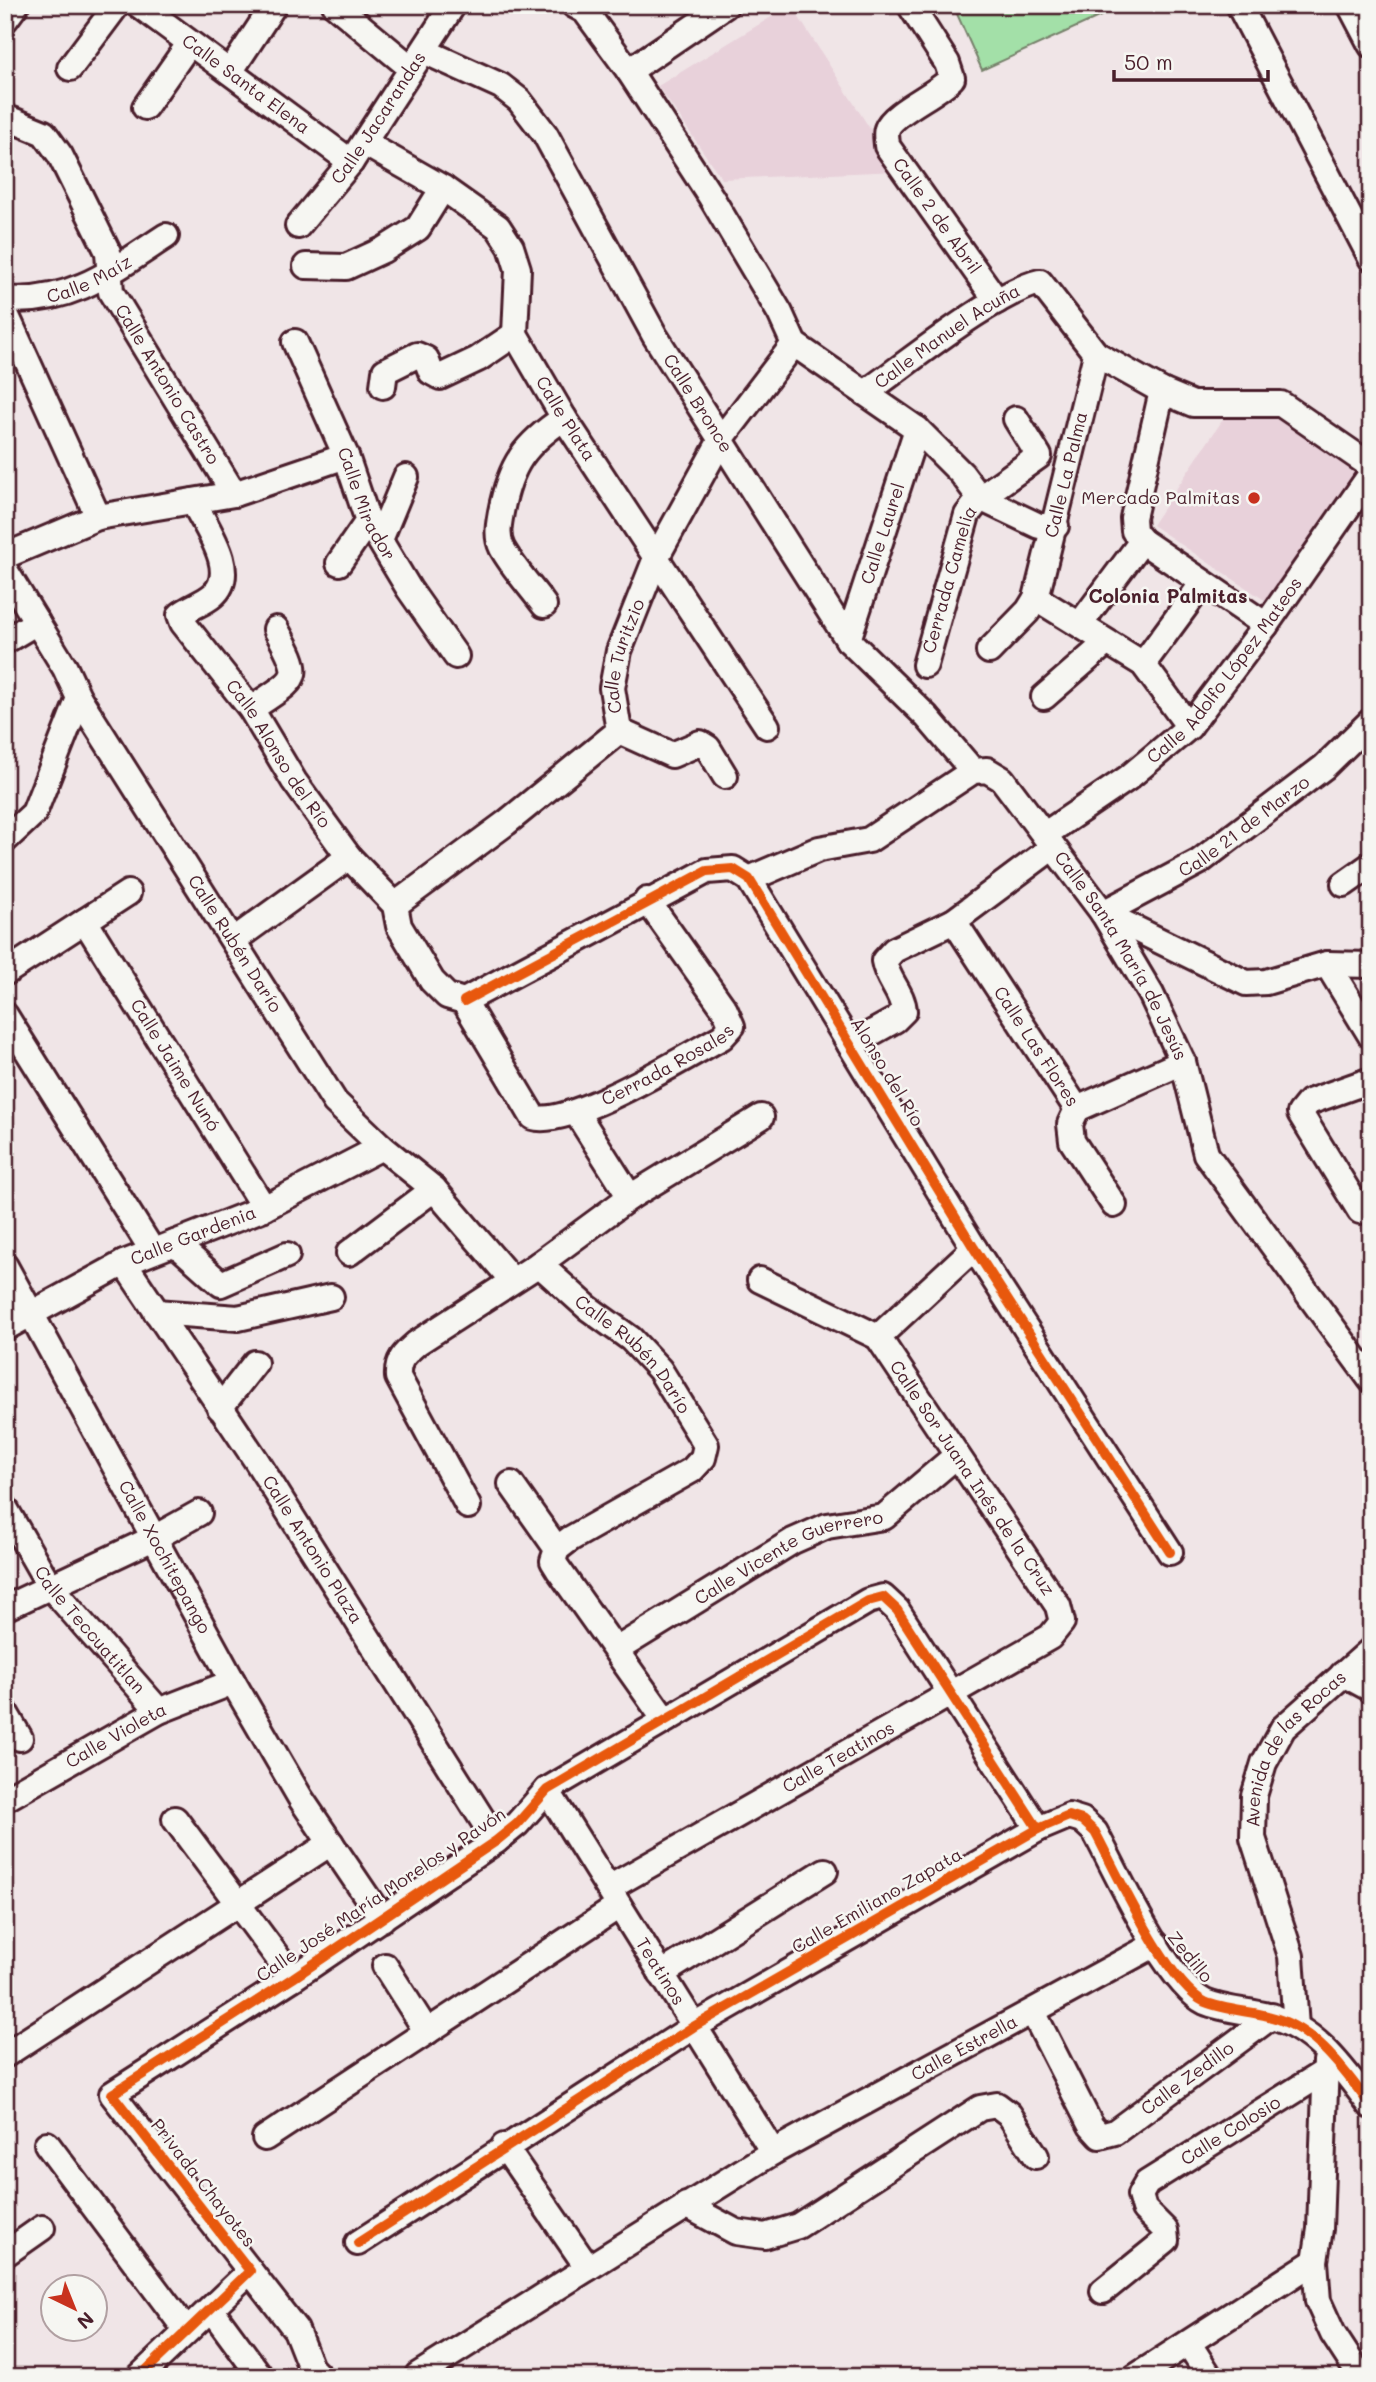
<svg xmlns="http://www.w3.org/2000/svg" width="1376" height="2382" font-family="Mali,sans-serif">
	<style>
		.built { fill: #e8d1da }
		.green { fill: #a3e0a8; stroke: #76806a; stroke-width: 2 }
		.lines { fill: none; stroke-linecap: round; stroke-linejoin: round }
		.street-casing { stroke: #4a1f2b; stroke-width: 30 }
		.street { stroke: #f6f6f2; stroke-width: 24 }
		.cycleway-casing { stroke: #f6f6f2; stroke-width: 15 }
		.cycleway { stroke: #e8590c; stroke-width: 10 }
		.poi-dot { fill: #c8321e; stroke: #f6f6f2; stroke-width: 2.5 }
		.labels { text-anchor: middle; stroke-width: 5; stroke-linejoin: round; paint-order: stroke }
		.street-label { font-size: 18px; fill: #4a1f2b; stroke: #f6f6f2 }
		.poi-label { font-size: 18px; fill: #4a1f2b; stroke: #f6f6f2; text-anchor: end }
		.neighbourhood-label { font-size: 19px; font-weight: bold; fill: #4a1f2b; stroke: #f6f6f2 }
	</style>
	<rect width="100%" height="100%" fill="#f0e5e7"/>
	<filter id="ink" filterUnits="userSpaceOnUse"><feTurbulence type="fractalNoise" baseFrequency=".0143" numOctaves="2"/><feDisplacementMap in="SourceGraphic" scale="14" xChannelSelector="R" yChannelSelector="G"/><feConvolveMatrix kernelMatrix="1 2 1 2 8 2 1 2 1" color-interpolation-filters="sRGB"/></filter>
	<g filter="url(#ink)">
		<g class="built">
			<polygon points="791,5 897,171 722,179 658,86"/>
			<polygon points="1224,418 1276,418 1356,472 1269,603 1152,525"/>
		</g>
		<polygon class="green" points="953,5 1099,5 1103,15 982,70"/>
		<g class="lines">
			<g class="street-casing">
				<g id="street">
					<path id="s1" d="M139,5L351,162"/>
					<polyline points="335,5 411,68"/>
					<polyline points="574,5 585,11 629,71 711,197 780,313 794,344 917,429 962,474 980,498 1039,526 1056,526"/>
					<path id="s2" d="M910,5L947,63L952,78C937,94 892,113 887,129C885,133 887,141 887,146L997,301"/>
					<polyline points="1239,5 1371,258"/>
					<polyline points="1350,5 1371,45"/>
					<polyline points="5,20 16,5"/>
					<path id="s3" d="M424,51L501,86L519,100L545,134L655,336L848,640L927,717L973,771"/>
					<polyline points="70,68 117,5"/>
					<polyline points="629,71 726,5"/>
					<polyline points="230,72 274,5"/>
					<polyline points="145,107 189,44"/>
					<path id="s4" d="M5,117L44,133L60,155L108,252L111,292L234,494"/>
					<path id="s5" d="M364,143L443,188L498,227L511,247L518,269L515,334L564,418L767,726"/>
					<path id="s6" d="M298,226L351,162L453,5"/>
					<polyline points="306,266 346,267 383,250 418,228 443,188"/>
					<path id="s7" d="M5,299C70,305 114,270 166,236"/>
					<polyline points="5,312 98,517"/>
					<path id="s8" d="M295,342L346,456L368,521L409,589L456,656"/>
					<polyline points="383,386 385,371 417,355 426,359 431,372 440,377 478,359 515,334"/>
					<polyline points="1162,391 1133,518 1134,531 1142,541 1266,625"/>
					<path id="s9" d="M865,393C910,362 991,294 1040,282L1096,354L1162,391L1193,404H1281L1371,466"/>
					<path id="s10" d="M193,501C205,526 240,572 213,595C204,603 190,607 180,615L183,623L251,709L294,781L349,857L395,905L399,926L432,981L447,996L464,1001"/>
					<polyline points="380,540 406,477"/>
					<polyline points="5,556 98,517 234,494 346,456"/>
					<polyline points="339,563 368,521"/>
					<path id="s11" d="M5,570L65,668L79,698L335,1102L382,1147L434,1189L512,1280"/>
					<polyline points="1036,598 1143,664 1189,727"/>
					<path d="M544,605C531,587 513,568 502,548C496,536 499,524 501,512C510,464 525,444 564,418"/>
					<polyline points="1081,623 1142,541"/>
					<path id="s12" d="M848,640L917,429"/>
					<polyline points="5,641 37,622"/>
					<path id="s13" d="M989,651L1028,611L1036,598L1096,354"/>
					<polyline points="1143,664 1202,584"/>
					<path id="s14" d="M925,665L967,515L980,498L1039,456L1016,419"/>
					<polyline points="1044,697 1106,643"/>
					<path d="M251,709C297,677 306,682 276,629"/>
					<path id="s15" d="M619,731L612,688L619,651L656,558L722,438L794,344"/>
					<polyline points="619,731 672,755 700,743 708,748 725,776"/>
					<path id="s16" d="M1044,835L1128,778L1189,727L1266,625L1371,474"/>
					<polyline points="5,840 34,813 79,698"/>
					<path id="s17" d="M749,879L819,849L869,840L973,771L987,770L1002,779L1103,913L1151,994L1183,1062L1206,1154L1371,1380"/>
					<polyline points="1344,884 1371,865"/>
					<polyline points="395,905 506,823 619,731"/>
					<path id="s18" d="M1103,913L1199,862L1324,767L1371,721"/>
					<polyline points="1103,913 1246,983 1266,982 1327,964 1371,965"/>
					<path id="s19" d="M85,921L264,1208"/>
					<path id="s20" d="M954,921L1077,1109"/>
					<polyline points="234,940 349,857"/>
					<polyline points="1327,964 1371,1036"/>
					<polyline points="5,973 128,893"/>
					<polyline points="464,1001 707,871 733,869 749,879 974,1248 1170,1552"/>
					<path id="s21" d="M464,1001L533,1117C569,1129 685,1057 722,1037L732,1026L725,1010L647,900"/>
					<polyline points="5,1015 152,1250"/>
					<path d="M850,1045L895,1020L904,1011C903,993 887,980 884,961L894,950L954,921L1053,847"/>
					<polyline points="1077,1109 1183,1062"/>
					<polyline points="1077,1109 1070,1124 1072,1141 1114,1205"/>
					<polyline points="576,1112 630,1197"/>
					<polyline points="1360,1211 1300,1113 1309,1102 1371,1080"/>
					<polyline points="175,1243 221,1284 287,1255"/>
					<polyline points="349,1253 434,1189"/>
					<path id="s22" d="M124,1263L256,1460L496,1841"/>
					<path id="s23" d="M539,1264L588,1308L631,1339L660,1370L706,1445L703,1458L692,1470L570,1539L557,1549"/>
					<path id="s24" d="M5,1266L233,1682L301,1799L382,1919"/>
					<polyline points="156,1312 238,1318 331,1297"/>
					<path id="s25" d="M5,1328L124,1263L264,1208L382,1147"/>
					<polyline points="878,1337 974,1248"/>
					<polyline points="220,1408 255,1363"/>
					<polyline points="511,1484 557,1549 553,1561 558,1569 665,1720"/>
					<path d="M468,1506L398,1377C397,1360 404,1354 417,1343L539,1264L630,1197L761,1117"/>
					<path id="s26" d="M5,1508L49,1585L159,1711"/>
					<polyline points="5,1608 156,1537 199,1513"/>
					<path id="s27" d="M616,1650L793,1541L827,1526L884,1517L956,1456"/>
					<polyline points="1343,1674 1371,1689"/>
					<polyline points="5,1712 20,1738"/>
					<path id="s28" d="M547,1790L773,2152"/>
					<path id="s29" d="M5,1799L159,1711L233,1682"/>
					<polyline points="175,1819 293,1978"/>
					<path id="s30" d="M609,1888L1050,1637L1062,1622L1058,1606L878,1337L760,1280"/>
					<polyline points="385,1966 427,2032"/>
					<polyline points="661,1974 825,1871"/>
					<path id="s31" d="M1033,2012L1091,2126L1100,2136L1115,2132L1272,2016"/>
					<path id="s32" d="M1296,2027L1291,1956L1253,1838L1254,1796L1264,1763L1283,1728L1371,1650"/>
					<polyline points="5,2055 331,1843"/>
					<polyline points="1326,2061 1320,2229 1315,2261 1318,2301 1333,2334 1361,2377"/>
					<polyline points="265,2138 619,1906"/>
					<polyline points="47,2144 186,2330"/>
					<polyline points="686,2205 736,2232 765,2236 798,2226 980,2108 997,2105 1009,2114 1036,2156"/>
					<path d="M358,2243L693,2027L1038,1829L1069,1816L1082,1820L1095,1832C1116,1871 1167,1984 1205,2002C1224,2010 1249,2011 1268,2016C1315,2027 1344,2070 1371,2106"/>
					<polyline points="5,2254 42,2228"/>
					<path id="s33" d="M588,2268L773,2152L1156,1944"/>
					<polyline points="250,2271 296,2330 311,2368 320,2377"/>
					<path id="s34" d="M1103,2291L1166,2240L1165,2230L1144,2209L1140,2195L1147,2183L1326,2071"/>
					<polyline points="211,2309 261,2377"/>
					<polyline points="1189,2344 1210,2377"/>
					<polyline points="418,2375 588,2268 504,2146"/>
					<polyline points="139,2377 250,2271 112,2094 293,1978 496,1841 517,1824 547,1790 868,1601 883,1597 897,1610 1038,1829"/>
					<polyline points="1135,2377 1315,2261"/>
				</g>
			</g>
			<use href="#street" class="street"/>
			<g class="cycleway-casing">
				<g id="cycleway">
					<polyline points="464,1001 707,871 733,869 749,879 974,1248 1170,1552"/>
					<path d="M358,2243L693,2027L1038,1829L1069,1816L1082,1820L1095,1832C1116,1871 1167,1984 1205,2002C1224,2010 1249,2011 1268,2016C1315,2027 1344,2070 1371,2106"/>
					<polyline points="139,2377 250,2271 112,2094 293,1978 496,1841 517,1824 547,1790 868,1601 883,1597 897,1610 1038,1829"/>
				</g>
			</g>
			<use href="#cycleway" class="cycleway"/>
		</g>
	</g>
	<circle class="poi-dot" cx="1254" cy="498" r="7"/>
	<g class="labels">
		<g class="street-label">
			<text dy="6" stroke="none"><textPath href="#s1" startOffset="133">Calle Santa Elena</textPath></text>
			<text dy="6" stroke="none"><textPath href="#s6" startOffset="135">Calle Jacarandas</textPath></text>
			<text dy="6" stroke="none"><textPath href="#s2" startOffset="271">Calle 2 de Abril</textPath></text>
			<text dy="6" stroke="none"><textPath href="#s7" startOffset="88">Calle Maíz</textPath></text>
			<text dy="6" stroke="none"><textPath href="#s9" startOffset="100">Calle Manuel Acuña</textPath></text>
			<text dy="6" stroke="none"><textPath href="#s4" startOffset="326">Calle Antonio Castro</textPath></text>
			<text dy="6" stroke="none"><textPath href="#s3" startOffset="460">Calle Bronce</textPath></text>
			<text dy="6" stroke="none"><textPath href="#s5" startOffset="369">Calle Plata</textPath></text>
			<text dy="6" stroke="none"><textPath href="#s13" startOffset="198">Calle La Palma</textPath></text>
			<text dy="6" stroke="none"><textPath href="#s8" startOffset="177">Calle Mirador</textPath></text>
			<text dy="6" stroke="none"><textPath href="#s12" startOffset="112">Calle Laurel</textPath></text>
			<text dy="6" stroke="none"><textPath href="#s14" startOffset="89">Cerrada Camelia</textPath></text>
			<text dy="6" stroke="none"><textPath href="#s15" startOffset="77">Calle Turitzio</textPath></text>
			<text dy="6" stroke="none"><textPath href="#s16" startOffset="247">Calle Adolfo López Mateos</textPath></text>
			<text dy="6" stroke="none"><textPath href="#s10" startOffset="313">Calle Alonso del Río</textPath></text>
			<text dy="6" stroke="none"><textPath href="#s18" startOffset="166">Calle 21 de Marzo</textPath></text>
			<text dy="6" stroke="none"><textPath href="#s11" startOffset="439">Calle Rubén Darío</textPath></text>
			<text dy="6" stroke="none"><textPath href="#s17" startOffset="497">Calle Santa María de Jesús</textPath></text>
			<text dy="6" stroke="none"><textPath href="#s20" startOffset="150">Calle Las Flores</textPath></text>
			<text dy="6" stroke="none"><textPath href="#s21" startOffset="282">Cerrada Rosales</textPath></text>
			<text dy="6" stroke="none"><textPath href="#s19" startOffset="170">Calle Jaime Nunó</textPath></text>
			<text transform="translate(887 1072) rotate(59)" y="6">Alonso del Río</text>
			<text dy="6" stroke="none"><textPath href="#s25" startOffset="210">Calle Gardenia</textPath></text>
			<text dy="6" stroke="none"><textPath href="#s23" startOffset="131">Calle Rubén Darío</textPath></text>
			<text transform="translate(972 1478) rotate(56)" y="6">Calle Sor Juana Inés de la Cruz</text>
			<text dy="6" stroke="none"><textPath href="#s22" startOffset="343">Calle Antonio Plaza</textPath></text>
			<text dy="6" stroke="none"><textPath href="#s24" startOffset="332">Calle Xochitepango</textPath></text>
			<text dy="6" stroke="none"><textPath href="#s27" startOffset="198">Calle Vicente Guerrero</textPath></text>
			<text dy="6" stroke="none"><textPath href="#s26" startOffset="149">Calle Teccuatitlan</textPath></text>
			<text dy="6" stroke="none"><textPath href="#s29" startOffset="128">Calle Violeta</textPath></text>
			<text dy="6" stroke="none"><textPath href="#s32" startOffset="299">Avenida de las Rocas</textPath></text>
			<text dy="6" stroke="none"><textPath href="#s30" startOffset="264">Calle Teatinos</textPath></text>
			<text transform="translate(381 1895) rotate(-34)" y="6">Calle José María Morelos y Pavón</text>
			<text transform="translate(877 1901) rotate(-30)" y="6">Calle Emiliano Zapata</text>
			<text transform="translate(1190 1957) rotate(51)" y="6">Zedillo</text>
			<text dy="6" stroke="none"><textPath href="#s28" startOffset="214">Teatinos</textPath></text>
			<text dy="6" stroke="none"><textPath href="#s33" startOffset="436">Calle Estrella</textPath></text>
			<text dy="6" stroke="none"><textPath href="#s31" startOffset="247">Calle Zedillo</textPath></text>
			<text dy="6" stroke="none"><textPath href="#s34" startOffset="248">Calle Colosio</textPath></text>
			<text transform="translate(203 2183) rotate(52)" y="6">Privada Chayotes</text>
		</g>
		<g class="poi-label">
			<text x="1240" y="504">Mercado Palmitas</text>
		</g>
		<g class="neighbourhood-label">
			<text x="1168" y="603">Colonia Palmitas</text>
		</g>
	</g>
	<rect width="1376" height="2382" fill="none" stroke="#f6f6f2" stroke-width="28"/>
	<rect x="14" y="14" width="1348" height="2354" fill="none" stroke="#4a1f2b" stroke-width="2.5" filter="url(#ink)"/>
	<g transform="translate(74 2308) rotate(137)"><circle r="33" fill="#f6f6f2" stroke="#b1a0a2" stroke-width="2"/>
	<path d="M0-5L12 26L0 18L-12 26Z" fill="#c8321e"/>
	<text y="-10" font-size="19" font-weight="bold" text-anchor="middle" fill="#4a1f2b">N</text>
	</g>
	<path d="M1114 70v10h154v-10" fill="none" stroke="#4a1f2b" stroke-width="3.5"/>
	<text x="1124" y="70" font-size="21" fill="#4a1f2b" stroke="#f6f6f2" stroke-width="5" paint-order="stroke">50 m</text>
</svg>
